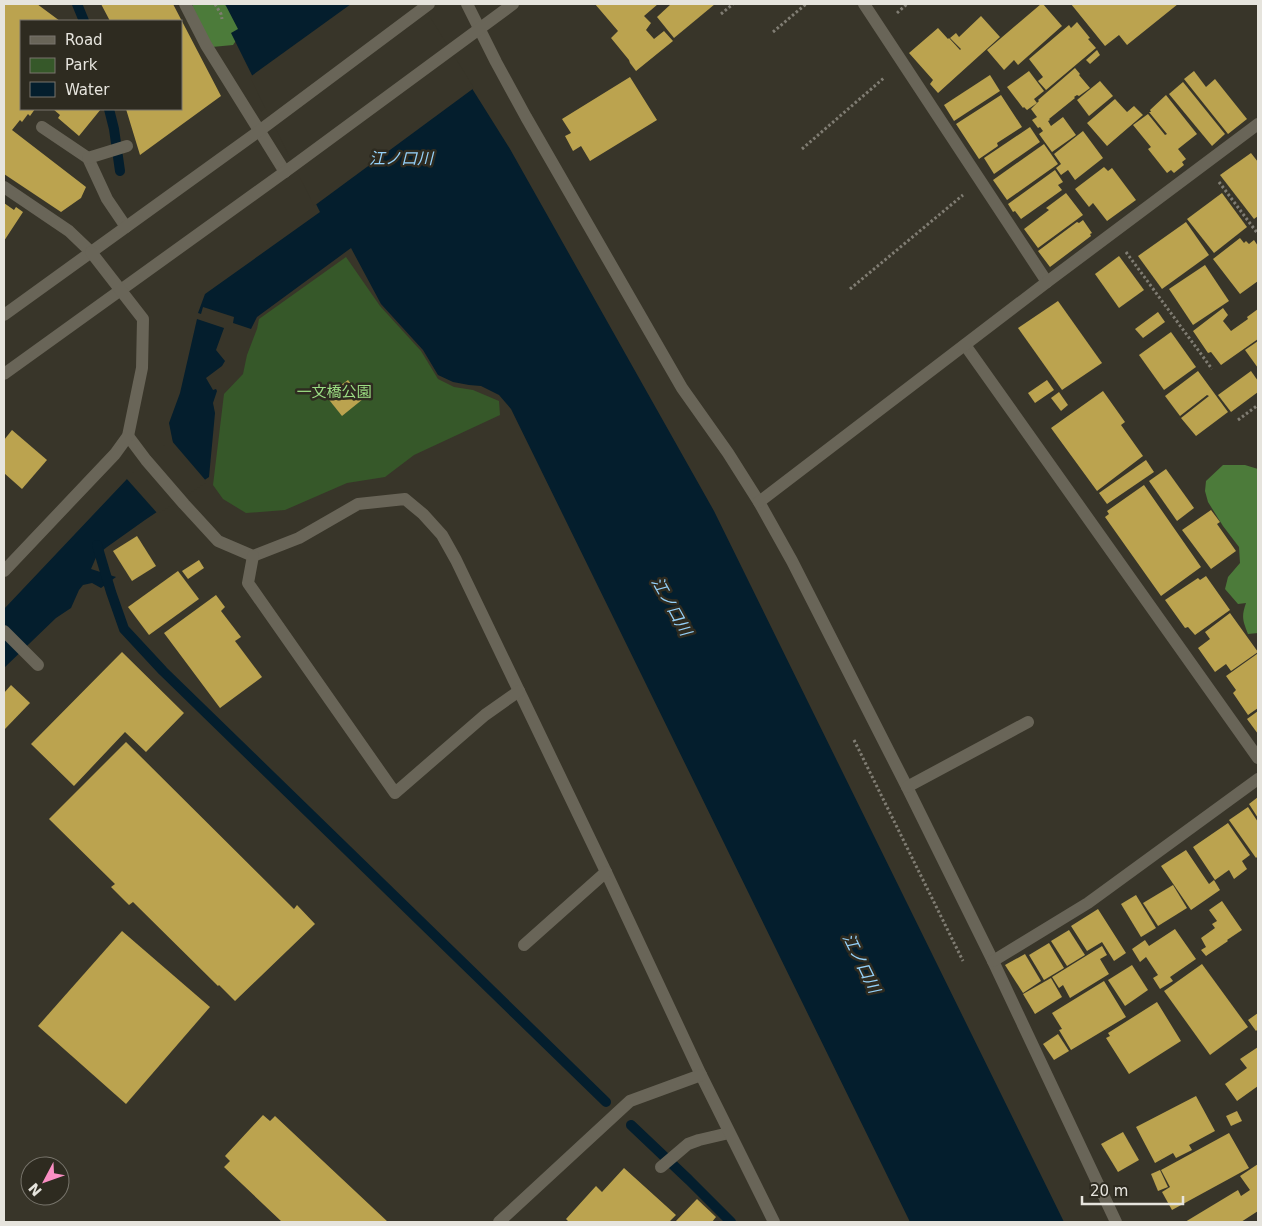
<svg xmlns="http://www.w3.org/2000/svg" width="1262" height="1226" font-family="'DejaVu Sans','Noto Sans JP',sans-serif">
	<style>
		.green { fill: #365829 }
		.forest { fill: #4c7b3a }
		.water { fill: #041e2d }
		.pier { fill: #383529 }
		.lines { fill: none; stroke-linecap: round; stroke-linejoin: round }
		.stream { stroke: #041e2d; stroke-width: 10 }
		.building { fill: #bba34f }
		.path { stroke: #807d73; stroke-width: 3; stroke-dasharray: 2.5 2.5; stroke-linecap: butt }
		.service { stroke: #696558; stroke-width: 12 }
		.minor { stroke: #696558; stroke-width: 12 }
		.tertiary { stroke: #696558; stroke-width: 12 }
		.labels { text-anchor: middle; stroke-width: 5; stroke-linejoin: round; paint-order: stroke }
		.park-label { font-size: 15px; fill: #9bdd83; stroke: #2e2b20 }
		.water-label { font-size: 16px; font-style: italic; fill: #95d1f9; stroke: #2e2b20 }
	</style>
	<rect width="100%" height="100%" fill="#383529"/>
	<polygon class="green" points="346,257 380,306 421,351 438,379 454,387 473,390 499,401 500,415 414,455 385,477 347,483 285,510 246,513 223,499 213,485 224,394 243,374 247,355 257,329 259,319"/>
	<g class="forest">
		<polygon points="193,4 221,4 228,6 238,20 240,35 233,45 212,47 191,11"/>
		<path d="M1223,465H1245L1258,469V633L1248,634C1243,621 1241,617 1246,603L1238,604L1225,589L1228,577L1240,563L1239,547L1223,526L1208,502L1205,491L1206,481Z"/>
	</g>
	<g class="water">
		<polygon points="225,4 419,4 510,149 714,511 1064,1222 910,1222 511,409 499,395 481,386 469,385 453,382 438,375 423,350 381,304 351,248 257,317 251,329 233,323 234,317 203,307 201,314 198,313 205,294 320,212 231,33 238,29"/>
		<polygon points="197,319 224,328 216,350 225,361 222,366 206,378 213,390 216,389 217,391 213,403 215,413 209,477 145,520 107,547 97,555 91,569 116,577 101,588 92,583 83,585 79,590 71,608 56,618 4,668 4,609 127,479 173,443 169,423 180,393"/>
	</g>
	<g class="pier">
		<polygon points="351,4 422,4 474,88 314,206 250,77"/>
		<polygon points="171,440 207,482 158,514 126,478"/>
	</g>
	<g class="lines">
		<g class="stream">
			<polyline points="77,4 84,21"/>
			<polyline points="109,109 114,129 120,171"/>
			<polyline points="97,545 111,592 124,629 163,671 606,1102"/>
			<polyline points="631,1125 689,1180 731,1222"/>
		</g>
	</g>
	<g class="building">
		<polygon points="4,4 37,4 60,21 21,21 21,109 35,109 30,116 28,114 22,122 20,120 12,130 86,187 81,198 61,212 4,174"/>
		<polygon points="101,4 173,4 221,96 140,155 126,109 181,109 181,21 110,21"/>
		<polygon points="595,4 658,4 644,16 651,23 646,30 654,39 664,31 673,41 636,71 630,63 629,60 611,38 618,31"/>
		<polygon points="671,4 715,4 674,38 657,17"/>
		<polygon points="1041,4 1043,4 1062,26 1018,65 1014,60 1004,70 987,50"/>
		<polygon points="1071,4 1178,4 1127,45 1119,35 1105,46"/>
		<polygon points="981,16 1000,37 938,93 930,84 933,80 909,53 938,28 948,39 949,38 960,50 961,49 950,38 956,33 959,37"/>
		<polygon points="1077,22 1090,38 1088,39 1096,48 1046,90 1038,81 1043,77 1029,59 1069,25 1071,28"/>
		<polygon points="1097,50 1100,55 1090,64 1086,60"/>
		<polygon points="1075,68 1080,74 1079,75 1090,88 1079,96 1077,95 1074,97 1075,98 1049,119 1050,120 1048,121 1051,126 1063,117 1076,135 1052,152 1039,134 1043,131 1040,127 1038,128 1032,120 1037,117 1031,109 1039,101 1038,100"/>
		<polygon points="1029,71 1044,91 1034,99 1037,103 1027,110 1024,107 1023,108 1007,87"/>
		<polygon points="1194,71 1206,87 1215,79 1247,119 1228,134 1184,79"/>
		<polygon points="990,75 1000,91 954,121 944,105"/>
		<polygon points="630,77 657,120 590,161 581,146 573,151 565,136 571,133 562,119"/>
		<polygon points="1100,81 1113,96 1089,116 1077,100"/>
		<polygon points="1183,82 1225,134 1212,146 1169,94"/>
		<polygon points="1001,95 1022,127 997,143 998,146 979,159 956,124"/>
		<polygon points="1166,95 1197,134 1178,149 1186,159 1182,162 1184,165 1174,173 1171,170 1167,173 1148,149 1151,147 1133,125 1148,114 1165,135 1167,134 1149,112 1151,112 1150,110"/>
		<polygon points="1115,99 1127,112 1134,106 1143,115 1107,146 1087,123"/>
		<polygon points="53,109 101,109 79,136 58,118 60,115"/>
		<polygon points="1030,127 1040,142 994,174 984,158"/>
		<polygon points="1083,131 1103,158 1075,180 1068,170 1061,175 1056,168 1061,164 1054,154"/>
		<polygon points="1044,144 1058,164 1007,200 993,180"/>
		<polygon points="1251,153 1258,162 1258,216 1254,219 1220,175"/>
		<polygon points="1104,167 1108,171 1112,168 1136,200 1107,221 1093,203 1089,207 1075,189"/>
		<polygon points="1055,170 1063,182 1058,185 1062,190 1021,219 1015,211 1013,212 1008,204"/>
		<polygon points="1066,193 1083,215 1038,248 1024,229 1049,210 1046,208"/>
		<polygon points="1222,193 1247,227 1214,253 1187,219"/>
		<polygon points="4,203 14,210 16,207 23,212 4,241"/>
		<polygon points="1083,220 1092,233 1090,234 1091,236 1050,267 1038,251 1077,222 1079,223"/>
		<polygon points="1186,222 1209,255 1162,289 1138,256"/>
		<polygon points="1240,238 1244,243 1246,241 1249,244 1254,240 1258,246 1258,281 1240,294 1213,259"/>
		<polygon points="1119,256 1144,290 1119,308 1095,274"/>
		<polygon points="1205,265 1229,301 1193,325 1169,289"/>
		<polygon points="1058,301 1102,363 1062,390 1018,328"/>
		<polygon points="1223,308 1228,315 1223,321 1231,331 1248,319 1247,317 1258,309 1258,339 1221,365 1211,352 1208,353 1193,331"/>
		<polygon points="1158,312 1165,322 1143,338 1135,329"/>
		<polygon points="1171,332 1196,367 1164,390 1139,355"/>
		<polygon points="1258,341 1258,368 1245,350"/>
		<polygon points="1198,371 1228,412 1196,436 1181,418 1209,396 1207,395 1180,416 1165,396"/>
		<polygon points="1251,371 1258,381 1258,392 1231,412 1218,395"/>
		<polygon points="348,380 363,399 342,416 326,396"/>
		<polygon points="1047,380 1054,390 1035,403 1028,393"/>
		<polygon points="1103,391 1125,422 1121,425 1143,456 1097,491 1051,428"/>
		<polygon points="1059,392 1068,405 1061,411 1051,398"/>
		<polygon points="12,430 47,460 22,489 4,473 4,440"/>
		<polygon points="1146,460 1154,472 1107,504 1099,493"/>
		<polygon points="1166,469 1194,508 1177,521 1149,481"/>
		<polygon points="1144,485 1201,567 1161,596 1105,517 1109,514 1107,511"/>
		<polygon points="1211,510 1220,522 1217,524 1236,551 1211,569 1182,530"/>
		<polygon points="137,536 156,566 132,581 113,551"/>
		<polygon points="199,560 204,568 188,579 182,571"/>
		<polygon points="178,571 199,599 149,635 128,607"/>
		<polygon points="1206,576 1230,610 1195,635 1188,627 1185,628 1165,600 1198,578 1200,580"/>
		<polygon points="216,595 225,607 221,611 241,637 235,641 262,677 220,708 164,633"/>
		<polygon points="1230,613 1258,652 1231,671 1226,664 1215,672 1198,648 1210,639 1205,632"/>
		<polygon points="122,652 184,713 146,752 125,732 74,786 31,744"/>
		<polygon points="1257,654 1258,657 1258,708 1248,715 1233,693 1236,690 1226,676"/>
		<polygon points="11,685 30,703 4,730 4,693"/>
		<polygon points="1258,711 1258,734 1247,719"/>
		<polygon points="126,742 294,909 297,905 315,924 235,1001 219,985 218,986 133,902 129,905 111,887 115,884 49,819"/>
		<polygon points="1258,797 1258,818 1249,804"/>
		<polygon points="1248,807 1258,822 1258,856 1256,858 1229,820"/>
		<polygon points="1228,823 1250,855 1242,861 1247,869 1234,879 1229,870 1215,880 1193,847"/>
		<polygon points="1186,850 1209,884 1214,880 1220,890 1191,910 1161,866"/>
		<polygon points="1173,885 1187,908 1158,926 1143,903"/>
		<polygon points="1136,895 1156,928 1141,937 1121,904"/>
		<polygon points="1222,901 1242,930 1227,940 1228,941 1206,956 1201,950 1206,947 1201,938 1215,928 1212,924 1217,921 1209,910"/>
		<polygon points="1098,909 1126,953 1114,961 1102,942 1087,951 1071,926"/>
		<polygon points="1175,929 1196,959 1170,977 1173,981 1160,989 1153,978 1158,975 1146,957 1140,962 1132,949 1145,940 1149,946"/>
		<polygon points="1069,930 1085,955 1067,966 1051,941"/>
		<polygon points="122,931 210,1007 126,1104 38,1026"/>
		<polygon points="1049,943 1064,968 1044,980 1029,955"/>
		<polygon points="1102,946 1107,955 1100,959 1109,974 1070,998 1063,985 1059,988 1052,977"/>
		<polygon points="1025,954 1041,981 1023,993 1005,965"/>
		<polygon points="1202,964 1248,1027 1210,1055 1164,991"/>
		<polygon points="1132,965 1148,990 1125,1006 1108,980"/>
		<polygon points="1051,978 1062,997 1035,1014 1023,994"/>
		<polygon points="1104,981 1126,1017 1071,1050 1059,1030 1062,1029 1052,1013"/>
		<polygon points="1157,1002 1181,1041 1129,1074 1106,1038 1110,1036 1108,1033"/>
		<polygon points="1258,1013 1258,1029 1256,1031 1248,1020"/>
		<polygon points="1058,1034 1069,1051 1054,1060 1043,1044"/>
		<polygon points="1258,1047 1258,1086 1237,1101 1225,1084 1247,1068 1240,1059"/>
		<polygon points="1196,1096 1215,1131 1189,1145 1192,1150 1176,1158 1173,1153 1155,1163 1136,1127"/>
		<polygon points="1237,1111 1242,1121 1231,1126 1226,1116"/>
		<polygon points="263,1115 270,1121 275,1116 388,1222 282,1222 224,1167 230,1161 225,1156"/>
		<polygon points="1123,1132 1139,1160 1118,1172 1101,1144"/>
		<polygon points="1229,1133 1249,1168 1172,1210 1162,1192 1170,1187 1161,1170"/>
		<polygon points="1258,1164 1258,1211 1241,1222 1185,1222 1238,1190 1241,1196 1250,1190 1240,1176"/>
		<polygon points="624,1168 676,1215 669,1222 569,1222 566,1219 596,1186 602,1192"/>
		<polygon points="1160,1170 1168,1187 1158,1191 1151,1174"/>
		<polygon points="697,1199 716,1217 712,1222 675,1222"/>
	</g>
	<g class="lines">
		<g class="path">
			<polyline points="215,4 221,14 222,19"/>
			<polyline points="897,13 907,4"/>
			<polyline points="721,14 733,4"/>
			<polyline points="773,32 806,4"/>
			<polyline points="802,149 885,77"/>
			<polyline points="1219,182 1258,234"/>
			<polyline points="1126,252 1212,369"/>
			<polyline points="850,289 963,195"/>
			<polyline points="1238,420 1258,405"/>
			<polyline points="854,740 963,961"/>
		</g>
		<g class="service">
			<polyline points="42,127 88,158 107,199 126,227"/>
			<polyline points="88,158 127,146"/>
			<polyline points="4,631 38,665"/>
			<polyline points="661,1167 688,1144 699,1140 729,1133"/>
		</g>
		<g class="minor">
			<polyline points="185,4 206,45 285,172"/>
			<polyline points="467,4 496,62 526,117 682,388 728,453 759,502 792,561 907,787 993,961 1116,1222"/>
			<polyline points="864,4 1047,282"/>
			<polyline points="4,187 69,231 91,252"/>
			<polyline points="965,345 1258,758"/>
			<polyline points="128,436 146,460 184,504 218,541 253,556 299,538 358,504 405,499 423,514 442,535 456,560 606,872 701,1075 774,1222"/>
			<polyline points="759,502 1047,282 1258,124"/>
			<polyline points="253,556 248,583 395,793 485,715 519,691"/>
			<polyline points="907,787 1028,722"/>
			<polyline points="524,945 606,872"/>
			<polyline points="993,961 1088,903 1258,779"/>
			<polyline points="499,1222 630,1101 701,1075"/>
		</g>
		<g class="tertiary">
			<polyline points="4,315 259,131 429,4"/>
			<polyline points="4,374 293,166 513,4"/>
			<polyline points="4,571 115,454 128,436 142,368 143,319 91,252"/>
		</g>
	</g>
	<g class="labels">
		<g class="park-label">
			<text x="334" y="397">一文橋公園</text>
		</g>
		<g class="water-label">
			<text x="401" y="164">江ノ口川</text>
			<text transform="translate(672 606) rotate(61)" y="6">江ノ口川</text>
			<text transform="translate(862 963) rotate(64)" y="6">江ノ口川</text>
		</g>
	</g>
	<rect width="1262" height="1226" fill="none" stroke="#e6e4dd" stroke-width="10"/>
	<rect x="20" y="20" width="162" height="90" fill="#2e2b20" stroke="#78756c"/>
	<rect x="30" y="36" width="25" height="8" fill="#696558" stroke="#78756c"/>
	<text x="65" y="45" font-size="15" fill="#e6e4dd">Road</text>
	<rect x="30" y="58" width="25" height="15" fill="#365829" stroke="#78756c"/>
	<text x="65" y="70" font-size="15" fill="#e6e4dd">Park</text>
	<rect x="30" y="82" width="25" height="15" fill="#041e2d" stroke="#78756c"/>
	<text x="65" y="95" font-size="15" fill="#e6e4dd">Water</text>
	<g transform="translate(45 1181) rotate(229)"><circle r="24" fill="#2e2b20" stroke="#78756c"/>
	<path d="M0-4L9 19L0 12L-9 19Z" fill="#fb8fc4"/>
	<text y="-8" font-size="14" font-weight="bold" text-anchor="middle" fill="#e6e4dd">N</text>
	</g>
	<path d="M1082 1196v8h101v-8" fill="none" stroke="#e6e4dd" stroke-width="2.5"/>
	<text x="1090" y="1196" font-size="15" fill="#e6e4dd" stroke="#2e2b20" stroke-width="4" paint-order="stroke">20 m</text>
</svg>
